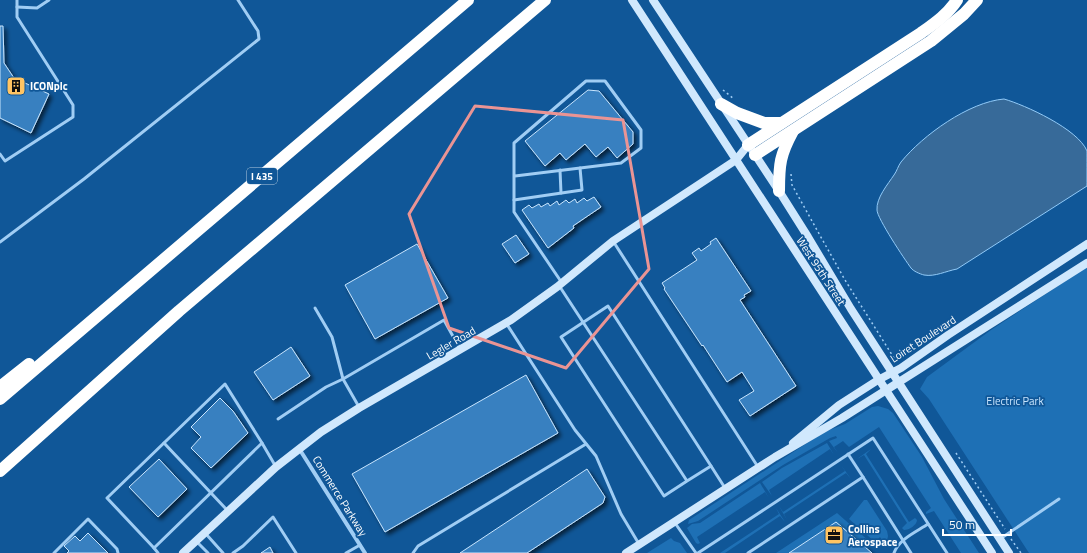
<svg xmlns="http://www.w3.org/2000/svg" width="1087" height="553" font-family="'Titillium Web',sans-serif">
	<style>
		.green { fill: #1e70b5 }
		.water { fill: #376a99; stroke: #91caf8 }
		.building { fill: #3880c0; stroke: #c8e5fe; filter: url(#shadow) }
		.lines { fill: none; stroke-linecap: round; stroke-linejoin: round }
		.path { stroke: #a0cdf4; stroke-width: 1.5; stroke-dasharray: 2 3; stroke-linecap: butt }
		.lane { stroke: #a0cdf4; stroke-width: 3 }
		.street { stroke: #a0cdf4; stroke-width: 4 }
		.secondary { stroke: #d0e8fd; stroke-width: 8 }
		.highway { stroke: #fff; stroke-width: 12 }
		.marked { fill: none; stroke: #ea9494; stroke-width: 3; stroke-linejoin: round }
		.labels { text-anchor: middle; stroke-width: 3.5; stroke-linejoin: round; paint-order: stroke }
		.shield { fill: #105798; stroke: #b7cde0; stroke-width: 1 }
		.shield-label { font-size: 10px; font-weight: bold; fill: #fff }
		.poi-label { font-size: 11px; font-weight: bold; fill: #fff; stroke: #105798; text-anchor: start }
		.street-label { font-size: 11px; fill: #fff; stroke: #105798 }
		.park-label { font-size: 11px; fill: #c8e5fe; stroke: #105798 }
	</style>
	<defs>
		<filter id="shadow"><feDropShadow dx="3" dy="3" stdDeviation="2" flood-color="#0009"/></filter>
	</defs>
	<rect width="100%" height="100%" fill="#105798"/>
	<g class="green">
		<polygon points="1087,267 1087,553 1029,553 929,399 920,389 927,377 991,330"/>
		<polygon points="878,406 888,409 893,413 922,457 944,499 979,553 961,553 934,511 926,514 926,512 931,508 879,427 849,447 843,441 834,447 838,453 829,441 837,438 836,436 830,438 783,465 698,521 688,524 689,520 692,518 824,432 845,424 872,407"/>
		<polygon points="827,443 834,455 830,449 769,490 772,496 762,482 782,468"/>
		<path d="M871,449L866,454L909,522L915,518L917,520C917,525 909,530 904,530L902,528L907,523L864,455L857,459Z"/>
		<polygon points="841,465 851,479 846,473 784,514 787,520 779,506 783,512 845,471"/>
		<polygon points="760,483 769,498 765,492 697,537 700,543 698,544 696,543 687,528 692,524 700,523"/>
		<polygon points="864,500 867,500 887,531 888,536 886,546 880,537 875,542 849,519"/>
		<polygon points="776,508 785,522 780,516 725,553 720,553 779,514"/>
		<polygon points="837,513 870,542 866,548 836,522 789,553 776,553"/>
		<polygon points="671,538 674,541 680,543 687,553 647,553"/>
	</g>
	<path class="water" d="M1004,99C1025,105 1078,129 1087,151C1087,157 1087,178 1087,186L957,269C946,271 935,277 924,275C920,274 913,271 911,268C905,260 877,218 877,210C876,198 888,184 894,175C897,171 898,166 901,162C923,135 969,102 1004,99Z"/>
	<g class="building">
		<polygon points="0,26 3,26 4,63 14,78 49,94 31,133 0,118"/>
		<polygon points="588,90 599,91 633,132 633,144 617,158 608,147 596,157 585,144 566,160 560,153 545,166 525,141"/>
		<polygon points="594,197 601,207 573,226 574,228 548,248 522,210 529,205 532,208 539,204 541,207 548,203 550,206 557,201 559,205 566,200 569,203 575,199 577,203 584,198 587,201"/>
		<polygon points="516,235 529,254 515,263 502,244"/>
		<polygon points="716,238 751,291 744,295 745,297 740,300 796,386 750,416 739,400 754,391 742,372 727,382 703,345 702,346 664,289 665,288 662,283 697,260 692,253 699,248 701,251 711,244 710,242"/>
		<polygon points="417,244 448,298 375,339 345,285"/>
		<polygon points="291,347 310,376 273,400 254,372"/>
		<polygon points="526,375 558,433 385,532 352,474"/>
		<polygon points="220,398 233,411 248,433 211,468 191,448 201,437 191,427"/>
		<polygon points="159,459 187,489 158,517 129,487"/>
		<polygon points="587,469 605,497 603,503 527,553 460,553"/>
		<polygon points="836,522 872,553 789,553"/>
		<polygon points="88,533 108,553 67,553 69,551 64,546 75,536 80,541"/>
		<polygon points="270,547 273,553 261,553"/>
	</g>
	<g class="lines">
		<g class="path">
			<polyline points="723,90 734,99"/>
			<polyline points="791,174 792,185 822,239 845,280 894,358"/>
			<polyline points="956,453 1005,529"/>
			<polyline points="1011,539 1021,553"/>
		</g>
		<g class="lane">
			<polyline points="17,7 37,8 49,0"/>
			<polyline points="0,154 5,161 73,117 73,105 17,17 17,0"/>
			<polyline points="560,170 561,193"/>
			<polyline points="515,176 621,163 641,148 641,130 605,81 586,81 514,143 514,212 562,283"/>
			<polyline points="514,200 582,190 580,168"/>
			<polyline points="613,241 758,467"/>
			<polyline points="0,242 84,179 259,39 258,31 238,0"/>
			<polyline points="560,287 687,481 711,466 608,306 561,337 664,496 687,481"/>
			<polyline points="506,323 575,430 596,456 621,514 639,544"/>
			<polyline points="359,407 343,379 444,320 460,349"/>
			<polyline points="278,419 326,387 343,379 332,337 315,308"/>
			<polyline points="164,443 227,510"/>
			<polyline points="848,454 863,477"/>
			<polyline points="711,466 725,488"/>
			<polyline points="675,523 696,553"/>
			<polyline points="206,534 223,553"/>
			<polyline points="1000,539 1059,499"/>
			<polyline points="196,541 208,553"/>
			<polyline points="154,548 107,498 225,384 262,443"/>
			<polyline points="54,553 88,519 117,549 118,553"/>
			<polyline points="158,553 154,548 262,443 276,467"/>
			<polyline points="233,553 243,546 273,517 296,553"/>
			<polyline points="346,553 360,545"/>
			<polyline points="413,553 418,546 586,444"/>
			<polyline points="698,553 873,438 947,553"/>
			<polyline points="748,553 863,477 911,553"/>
			<path d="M894,553C899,539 916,532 928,524"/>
		</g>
		<polyline class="street" points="300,450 365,553"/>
		<g class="secondary">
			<polyline points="632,0 992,553"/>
			<polyline points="653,0 779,191 808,237 851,309 1009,553"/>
			<polyline points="793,443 839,405 878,380 901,368 948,335 1087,244"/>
			<polyline points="183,553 276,467 321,432 359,408 511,320 557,287 613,241 736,160 748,145"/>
			<polyline points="626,553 775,457 842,418 1087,263"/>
		</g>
		<g class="highway">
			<polyline points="721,104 737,113 764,123 781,123"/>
			<path d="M748,145L921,33C935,23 948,14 957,0"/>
			<polyline points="755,155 931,41 964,14 977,0"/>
			<path d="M779,191C779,164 780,155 793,131"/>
			<polyline points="0,387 29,364"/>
			<polyline points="0,399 468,0"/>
			<polyline points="0,471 179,311 545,0"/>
		</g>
	</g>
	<path class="marked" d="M475,106L623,120L649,269L566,368L449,328L409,214Z"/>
	<defs>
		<g id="building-square" transform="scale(1)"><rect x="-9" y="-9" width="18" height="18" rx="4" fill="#ffc463" stroke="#105798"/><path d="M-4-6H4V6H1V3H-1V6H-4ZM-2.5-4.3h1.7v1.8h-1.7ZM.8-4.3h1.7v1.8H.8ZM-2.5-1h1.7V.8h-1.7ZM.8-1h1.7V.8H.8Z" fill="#111"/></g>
		<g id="office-square" transform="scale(1)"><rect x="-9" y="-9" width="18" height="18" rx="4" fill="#ffc463" stroke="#105798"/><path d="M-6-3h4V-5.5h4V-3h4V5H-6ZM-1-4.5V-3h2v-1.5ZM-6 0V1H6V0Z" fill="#111"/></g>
	</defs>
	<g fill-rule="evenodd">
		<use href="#building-square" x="16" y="86"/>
		<use href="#office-square" x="834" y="535"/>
	</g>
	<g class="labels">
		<rect class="shield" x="247" y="168" width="30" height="16" rx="3"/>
		<g class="shield-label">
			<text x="262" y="180">I 435</text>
		</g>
		<g class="poi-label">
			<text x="30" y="90">ICONplc</text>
			<text x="848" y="533">Collins<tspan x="848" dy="13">Aerospace</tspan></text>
		</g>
		<g class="street-label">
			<text transform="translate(821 271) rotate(57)" y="4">West 95th Street</text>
			<text transform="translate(923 339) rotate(-33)" y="4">Loiret Boulevard</text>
			<text transform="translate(451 343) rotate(-30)" y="4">Legler Road</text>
			<text transform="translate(340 496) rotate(58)" y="4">Commerce Parkway</text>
		</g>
		<g class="park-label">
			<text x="1015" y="405">Electric Park</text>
		</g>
	</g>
	<path d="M943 529v6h68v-6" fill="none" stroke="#ffffff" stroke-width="2"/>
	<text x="949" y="529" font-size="12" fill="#ffffff" stroke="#105798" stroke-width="3" paint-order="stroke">50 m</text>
</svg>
